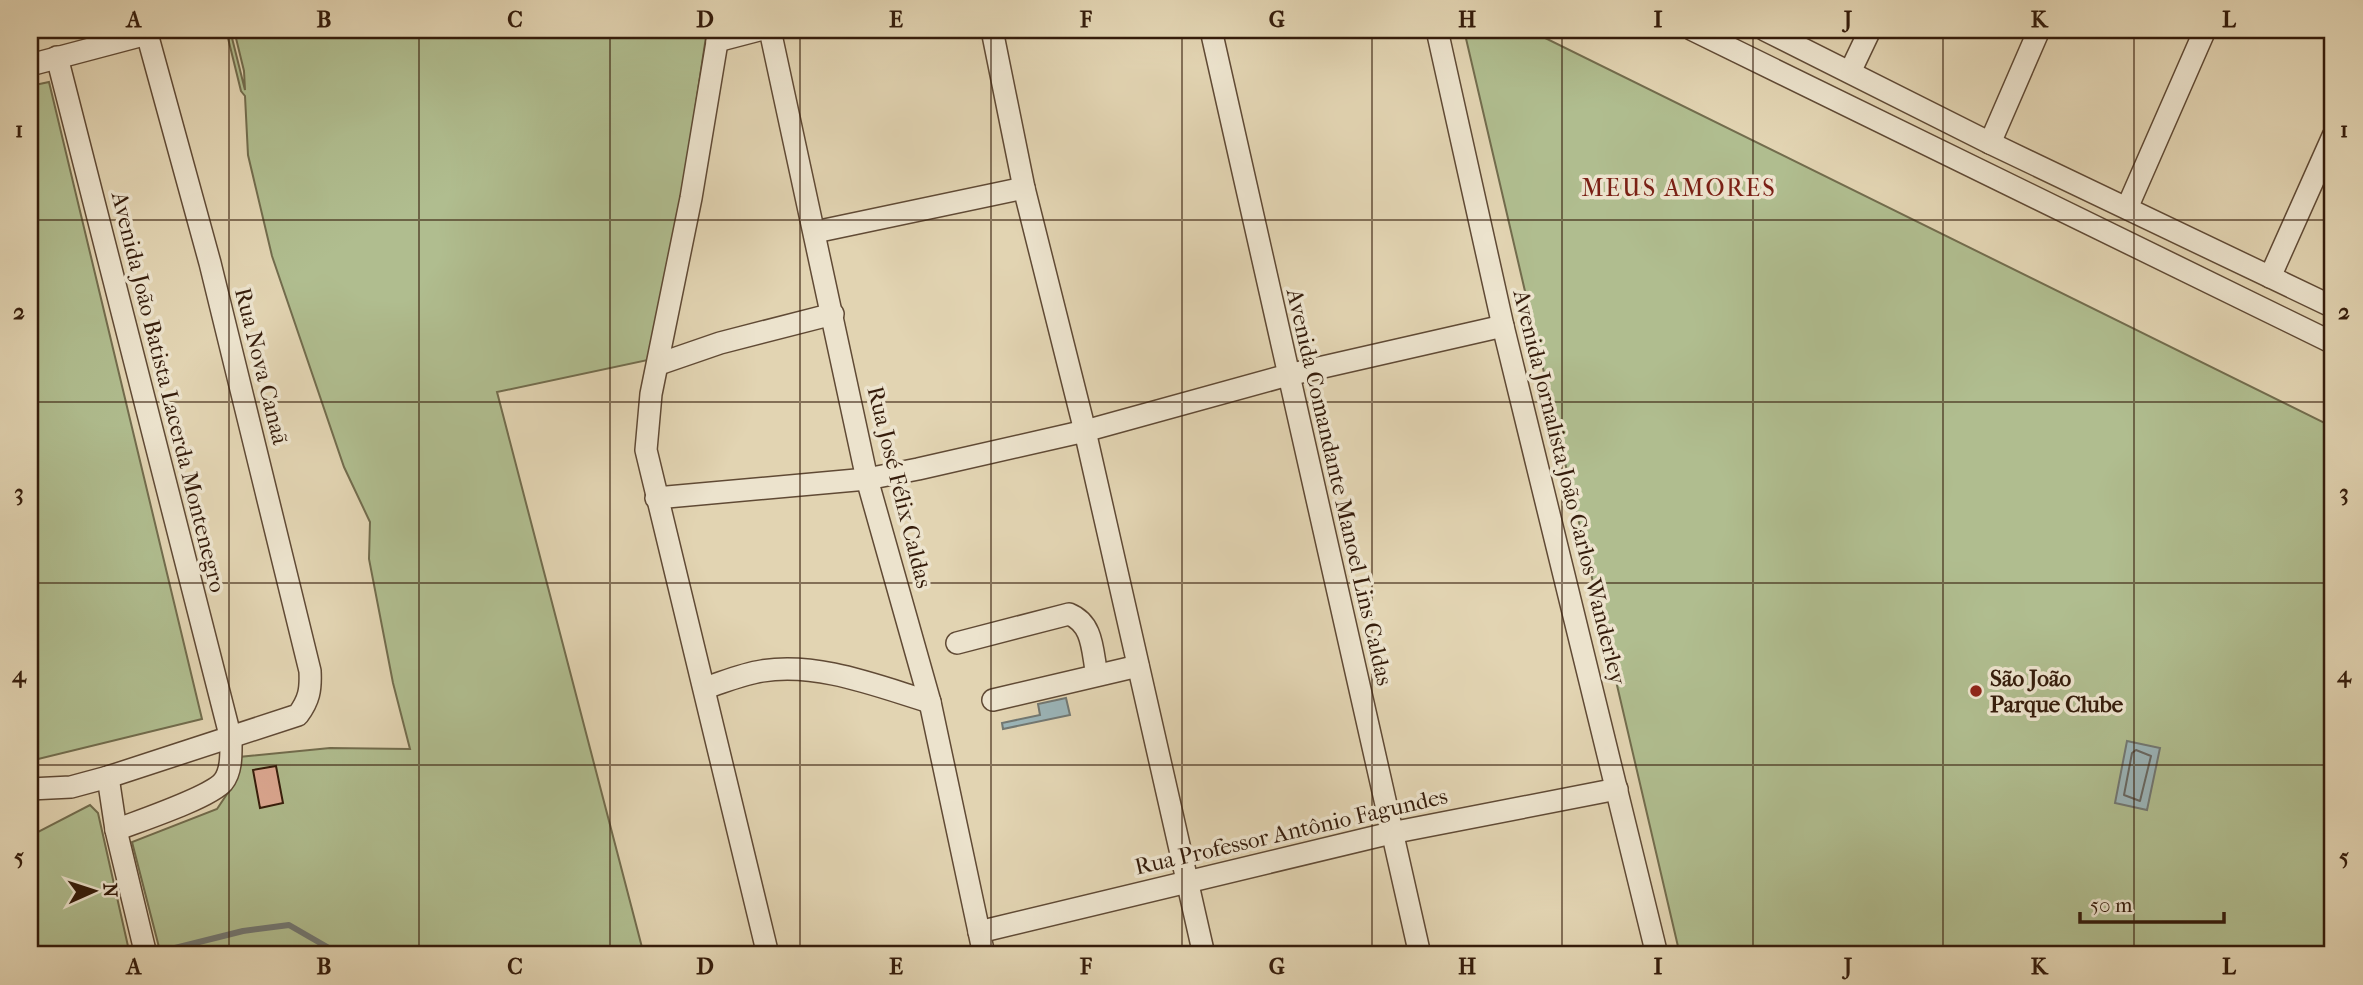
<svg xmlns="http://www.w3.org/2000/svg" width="2363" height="985" font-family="'IM FELL French Canon',serif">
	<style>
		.green { fill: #b0bd8f; stroke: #726c4d; stroke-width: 2 }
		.water { fill: #9bb5b9; stroke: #727873; stroke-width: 2 }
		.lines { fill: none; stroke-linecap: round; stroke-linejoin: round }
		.shore { stroke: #686862; stroke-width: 2 }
		.stream { stroke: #727873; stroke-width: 6 }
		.building { fill: #deaa94; stroke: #351c0b; stroke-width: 2 }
		.minor-casing { stroke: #604a35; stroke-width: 24 }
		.minor { stroke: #ece3cd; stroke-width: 21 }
		.grid { fill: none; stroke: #351c0b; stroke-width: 2; stroke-opacity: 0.55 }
		.poi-dot { fill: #8f2418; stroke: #ece3cd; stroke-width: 2.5 }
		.labels { text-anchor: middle; stroke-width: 7; stroke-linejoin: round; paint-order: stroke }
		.street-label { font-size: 23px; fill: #351c0b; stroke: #ece3cd }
		.poi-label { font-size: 23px; font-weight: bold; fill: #351c0b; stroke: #ece3cd; text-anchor: start }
		.neighbourhood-label { font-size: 24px; letter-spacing: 2px; fill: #7a1f14; stroke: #ece3cd }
		.neatline { fill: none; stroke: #351c0b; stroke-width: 2.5 }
		.grid-label { font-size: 23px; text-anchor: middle; font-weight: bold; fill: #351c0b }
	</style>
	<rect width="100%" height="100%" fill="#e2d4b2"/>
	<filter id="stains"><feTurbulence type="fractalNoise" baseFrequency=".00286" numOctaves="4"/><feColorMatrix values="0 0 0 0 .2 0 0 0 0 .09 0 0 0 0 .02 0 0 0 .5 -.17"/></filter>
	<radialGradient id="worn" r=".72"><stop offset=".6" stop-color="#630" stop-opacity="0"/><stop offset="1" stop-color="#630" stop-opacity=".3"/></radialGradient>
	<g class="green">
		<polygon points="226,30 230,30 245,90 244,71 234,30 707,30 671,271 648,360 497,392 644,955 161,955 132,842 217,809 233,785 239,757 330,748 410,749 393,683 369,559 370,522 344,467 272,256 248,155 245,96 241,91"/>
		<polygon points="1464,30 1529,30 2333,427 2333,955 1680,955"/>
		<polygon points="49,82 202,719 30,761 30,86"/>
		<polygon points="90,805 98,813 130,955 30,955 30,836"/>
	</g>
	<g class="water">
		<polygon points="1066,698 1070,715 1003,729 1002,723 1040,715 1038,704"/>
		<polygon points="2127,741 2160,748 2147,810 2115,803"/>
	</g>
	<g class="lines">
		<polygon class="shore" points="2136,750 2151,756 2140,801 2124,795 2132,753"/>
		<g class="stream">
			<polyline points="30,947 111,955"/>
			<polyline points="167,950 243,931 289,925 341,955"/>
		</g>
	</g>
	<polygon class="building" points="276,766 283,803 260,808 253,770"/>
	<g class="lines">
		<g class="minor-casing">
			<g id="minor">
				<polyline points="719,30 691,198 651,394 646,450 768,955"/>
				<polyline points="770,30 867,479 930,702 984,955"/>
				<polyline points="992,30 1024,188 1085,431 1204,955"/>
				<polyline points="1211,30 1420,955"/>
				<polyline points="1437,30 1503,326 1657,955"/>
				<polyline points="1693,30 2333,343"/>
				<polyline points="1765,30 1990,143 2333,307"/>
				<polyline points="717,41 759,30"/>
				<path d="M57,57L231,739C231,753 232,771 223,782C209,798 139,821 116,830"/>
				<polyline points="30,65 147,34"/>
				<polyline points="1850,72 1870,30"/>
				<polyline points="1990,143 2039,30"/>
				<polyline points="2127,208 2205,30"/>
				<polyline points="815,232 1024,188"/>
				<polyline points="2270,277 2333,136"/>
				<polyline points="659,364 720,343 833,314"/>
				<polyline points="656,498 867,479 918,469 1085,431 1288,375 1503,326"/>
				<path d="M957,643L1069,614C1094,624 1092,652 1097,675"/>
				<path d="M705,688C724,682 742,674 762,671C818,662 877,686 930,702"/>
				<polyline points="993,700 1138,666"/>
				<polyline points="108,777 116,830 146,955"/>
				<path d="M30,789L71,787L108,777L298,715C309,700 311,690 310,671L210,263L146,30"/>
				<polyline points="979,932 1391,833 1617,789"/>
			</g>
		</g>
		<use href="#minor" class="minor"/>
	</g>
	<path class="grid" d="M229,30V955M419,30V955M610,30V955M800,30V955M991,30V955M1182,30V955M1372,30V955M1562,30V955M1753,30V955M1943,30V955M2134,30V955M30,220H2333M30,402H2333M30,583H2333M30,765H2333"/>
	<circle class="poi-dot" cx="1976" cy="691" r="7"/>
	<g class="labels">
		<g class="street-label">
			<text transform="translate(262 366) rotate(76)" y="8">Rua Nova Canaã</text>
			<text transform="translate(169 392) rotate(76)" y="8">Avenida João Batista Lacerda Montenegro</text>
			<text transform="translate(900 487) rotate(76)" y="8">Rua José Félix Caldas</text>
			<text transform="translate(1340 487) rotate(77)" y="8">Avenida Comandante Manoel Lins Caldas</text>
			<text transform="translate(1570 487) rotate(76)" y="8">Avenida Jornalista João Carlos Wanderley</text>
			<text transform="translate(1291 831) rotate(-13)" y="8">Rua Professor Antônio Fagundes</text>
		</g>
		<g class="poi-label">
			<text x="1990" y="686">São João<tspan x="1990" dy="26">Parque Clube</tspan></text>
		</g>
		<g class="neighbourhood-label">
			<text x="1679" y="196">MEUS AMORES</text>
		</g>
	</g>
	<rect width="2363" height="985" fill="none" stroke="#e2d4b2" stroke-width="77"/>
	<g transform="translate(94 891) rotate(87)" stroke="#ece3cd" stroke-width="5" paint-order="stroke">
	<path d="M0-5L12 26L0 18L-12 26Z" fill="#351c0b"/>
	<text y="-10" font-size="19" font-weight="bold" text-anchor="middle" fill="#351c0b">N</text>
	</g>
	<path d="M2080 912v10h144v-10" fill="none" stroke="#351c0b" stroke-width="3.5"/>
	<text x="2090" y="912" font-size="21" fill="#351c0b" stroke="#ece3cd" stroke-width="5" paint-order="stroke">50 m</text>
	<rect x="38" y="38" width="2286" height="908" class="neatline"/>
	<g class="grid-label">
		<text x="134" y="27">A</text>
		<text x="324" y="27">B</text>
		<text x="515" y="27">C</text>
		<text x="705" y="27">D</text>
		<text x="896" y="27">E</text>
		<text x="1086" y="27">F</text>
		<text x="1277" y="27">G</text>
		<text x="1467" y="27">H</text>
		<text x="1658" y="27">I</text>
		<text x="1848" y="27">J</text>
		<text x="2039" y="27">K</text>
		<text x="2229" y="27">L</text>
		<text x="19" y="137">1</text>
		<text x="2344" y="137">1</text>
		<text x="19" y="319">2</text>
		<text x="2344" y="319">2</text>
		<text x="19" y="500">3</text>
		<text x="2344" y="500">3</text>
		<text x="19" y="682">4</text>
		<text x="2344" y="682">4</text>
		<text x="19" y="864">5</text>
		<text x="2344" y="864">5</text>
		<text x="134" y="974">A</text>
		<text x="324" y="974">B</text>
		<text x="515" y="974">C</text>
		<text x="705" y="974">D</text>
		<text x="896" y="974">E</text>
		<text x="1086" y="974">F</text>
		<text x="1277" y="974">G</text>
		<text x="1467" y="974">H</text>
		<text x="1658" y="974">I</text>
		<text x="1848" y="974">J</text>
		<text x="2039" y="974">K</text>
		<text x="2229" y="974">L</text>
	</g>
	<rect width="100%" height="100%" filter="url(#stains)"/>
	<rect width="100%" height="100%" fill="url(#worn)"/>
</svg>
